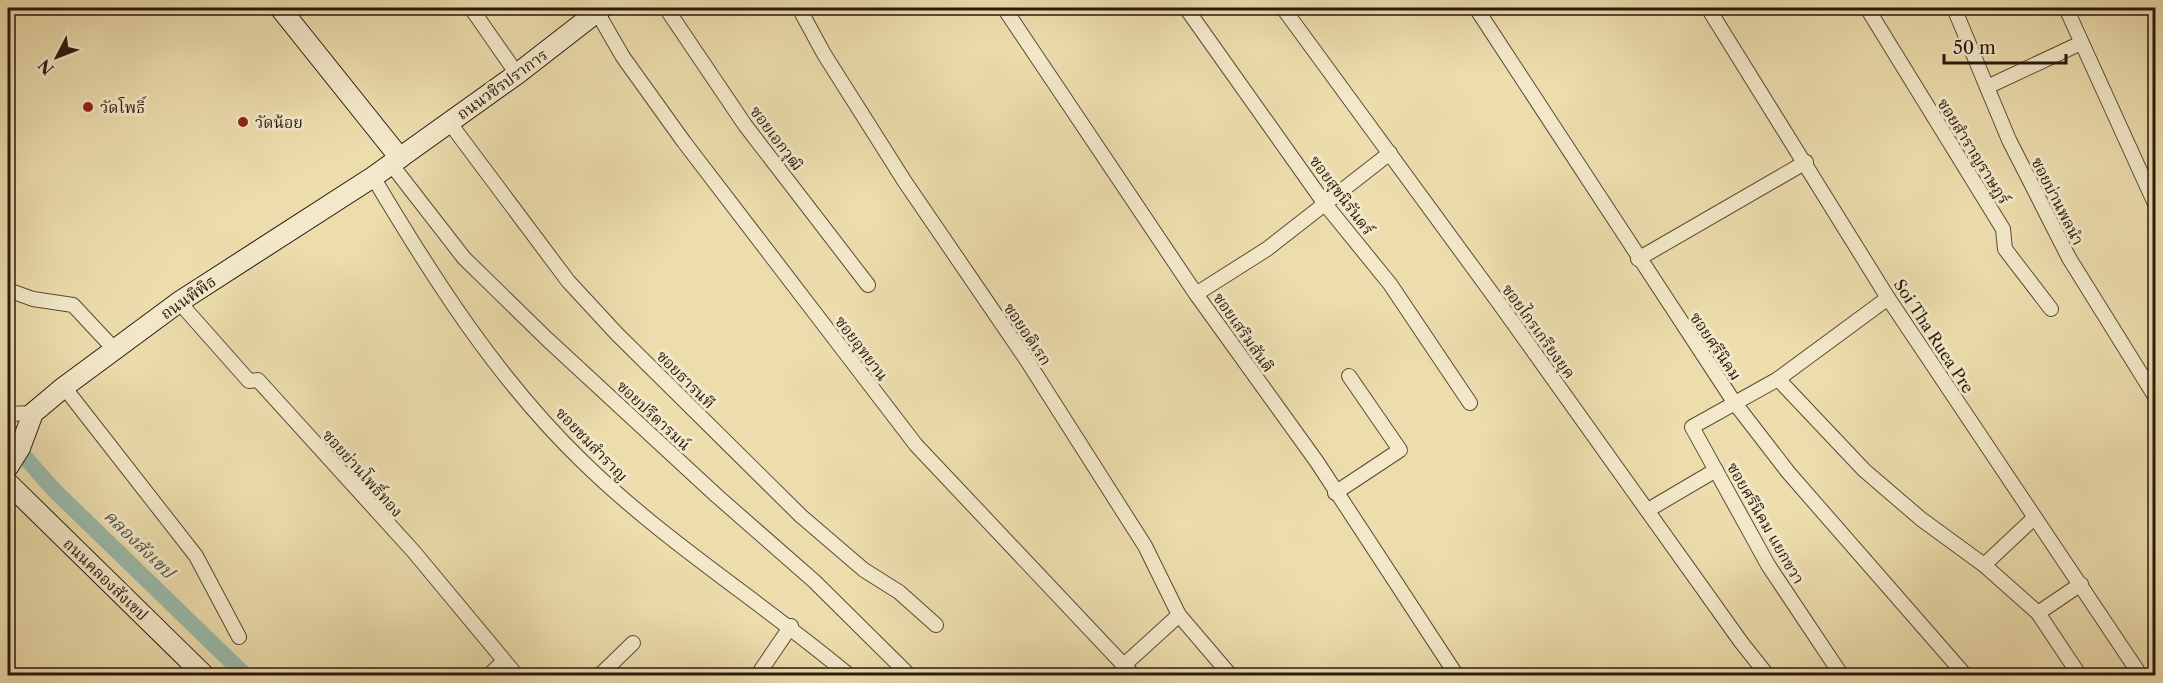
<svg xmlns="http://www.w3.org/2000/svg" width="2163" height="683" font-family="'Libre Caslon Text','Noto Serif Thai',serif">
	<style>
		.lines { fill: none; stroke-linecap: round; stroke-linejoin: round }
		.canal { stroke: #99bbac; stroke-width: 16 }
		.street-casing { stroke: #594a35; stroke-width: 16 }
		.secondary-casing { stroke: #28190d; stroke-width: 22 }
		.street { stroke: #f3e9ca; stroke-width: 14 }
		.secondary { stroke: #f3e9ca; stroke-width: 20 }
		.poi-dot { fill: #8f2418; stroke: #f3e9ca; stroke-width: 2 }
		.labels { text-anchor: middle; stroke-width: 6; stroke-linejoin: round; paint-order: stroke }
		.street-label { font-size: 16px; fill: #28190d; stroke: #f3e9ca }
		.poi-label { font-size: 16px; fill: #28190d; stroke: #f3e9ca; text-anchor: start }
		.water-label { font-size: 18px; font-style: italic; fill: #505245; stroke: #f3e9ca }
	</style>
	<rect width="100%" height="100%" fill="#edddad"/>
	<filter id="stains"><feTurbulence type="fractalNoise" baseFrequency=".00333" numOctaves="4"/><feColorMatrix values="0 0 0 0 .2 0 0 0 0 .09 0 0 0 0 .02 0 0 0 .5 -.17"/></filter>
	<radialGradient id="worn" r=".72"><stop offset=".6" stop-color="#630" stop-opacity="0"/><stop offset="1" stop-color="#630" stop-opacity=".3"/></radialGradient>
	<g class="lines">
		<polyline class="canal" points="8,438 54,490 246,676"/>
		<g class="street-casing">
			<g id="street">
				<polyline points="471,8 517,74"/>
				<polyline points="666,8 745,125 868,285"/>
				<polyline points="799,8 824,54 905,182 1026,359 1145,546 1179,615 1231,676"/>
				<polyline points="1004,8 1196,294 1317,462 1457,676"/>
				<polyline points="1186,8 1325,204 1390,284 1470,403"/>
				<polyline points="1283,8 1499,303 1741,642 1768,676"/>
				<polyline points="1476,8 1734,402 1788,472 1966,676"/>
				<polyline points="1708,8 1888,298 2141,676"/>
				<polyline points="1867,8 2003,229 2005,249 2051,309"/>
				<polyline points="1954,8 2009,140 2069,258 2156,398"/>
				<polyline points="2066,8 2156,206"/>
				<polyline points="597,12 623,57 684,142 916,445 1134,676"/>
				<polyline points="1987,87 2081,43"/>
				<polyline points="449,122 568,281 617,334 801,516 864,570 899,592 936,625"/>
				<polyline points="391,164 464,258 548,340 717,496 814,581 910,676"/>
				<path d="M373,177C433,278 498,380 583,462C665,542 763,603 850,676"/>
				<polyline points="1638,259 1806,162"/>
				<polyline points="8,290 33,299 73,305 115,350"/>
				<polyline points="1196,294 1267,249 1390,153"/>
				<polyline points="179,302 249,381 258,380 414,552 517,676"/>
				<polyline points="1778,379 1864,470 1921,519 1984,565 2038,613 2080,676"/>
				<polyline points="64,387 196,556 239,637"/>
				<polyline points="8,414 33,413"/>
				<polyline points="1335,493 1400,450 1349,376"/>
				<polyline points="1648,510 1716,470"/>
				<polyline points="1984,565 2034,518"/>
				<polyline points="2038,613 2081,584"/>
				<polyline points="1124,665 1179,615"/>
				<polyline points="488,676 504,661"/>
				<polyline points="599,676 633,643"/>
				<polyline points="762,676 761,670 791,626"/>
				<polyline points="1842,676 1768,565 1692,427 1778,379 1888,298"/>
			</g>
		</g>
		<g class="secondary-casing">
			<g id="secondary">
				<polyline points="280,8 400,158"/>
				<polyline points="8,467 20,448 33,413 64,387 179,302 373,177 517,74 602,8"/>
				<polyline points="8,483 205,676"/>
			</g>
		</g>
		<use href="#street" class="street"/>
		<use href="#secondary" class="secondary"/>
	</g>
	<g class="poi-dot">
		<circle cx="88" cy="107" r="6"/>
		<circle cx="243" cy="122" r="6"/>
	</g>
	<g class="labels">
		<g class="street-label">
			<text transform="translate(502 84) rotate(-36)" y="6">ถนนวชิรปราการ</text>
			<text transform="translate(777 138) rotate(53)" y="6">ซอยเอกวุฒิ</text>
			<text transform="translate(1974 151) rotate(58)" y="6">ซอยสำราญราษฎร์</text>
			<text transform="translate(1342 195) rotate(53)" y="6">ซอยสุขนิรันดร์</text>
			<text transform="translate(2058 201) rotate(63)" y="6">ซอยบ่านพลนำ</text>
			<text transform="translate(188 297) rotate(-35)" y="6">ถนนพิพิธ</text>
			<text transform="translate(1539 331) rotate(54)" y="6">ซอยไกรเกรียงยุค</text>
			<text transform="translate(1244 332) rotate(55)" y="6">ซอยเสริมสันติ</text>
			<text transform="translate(1028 334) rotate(56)" y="6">ซอยอดิเรก</text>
			<text transform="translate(1934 336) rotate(57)" y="6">Soi Tha Ruea Pre</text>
			<text transform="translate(1716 346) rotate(56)" y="6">ซอยศรีนิคม</text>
			<text transform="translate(862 348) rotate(53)" y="6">ซอยอุทยาน</text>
			<text transform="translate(686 379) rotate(45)" y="6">ซอยธารนที</text>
			<text transform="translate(654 415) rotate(43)" y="6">ซอยปรีดารมน์</text>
			<text transform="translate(592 444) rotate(46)" y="6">ซอยชมสำราญ</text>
			<text transform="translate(363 473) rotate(48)" y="6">ซอยย่านโพธิ์ทอง</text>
			<text transform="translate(1766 523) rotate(60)" y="6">ซอยศรีนิคม แยกขวา</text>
			<text transform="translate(106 579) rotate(44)" y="6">ถนนคลองสังเขป</text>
		</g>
		<g class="poi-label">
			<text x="100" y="113">วัดโพธิ์</text>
			<text x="255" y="128">วัดน้อย</text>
		</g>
		<g class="water-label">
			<text transform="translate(139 544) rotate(44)" y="6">คลองสังเขป</text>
		</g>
	</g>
	<rect width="2163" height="683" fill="none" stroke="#edddad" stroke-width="30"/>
	<rect x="9" y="9" width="2145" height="665" fill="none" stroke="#28190d" stroke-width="3"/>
	<rect x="15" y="15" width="2133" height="653" fill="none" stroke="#28190d" stroke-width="1.5"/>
	<g transform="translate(57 57) rotate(228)" stroke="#f3e9ca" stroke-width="4.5" paint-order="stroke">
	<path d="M0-4.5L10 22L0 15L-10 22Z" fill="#28190d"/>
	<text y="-9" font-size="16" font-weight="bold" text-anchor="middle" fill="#28190d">N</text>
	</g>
	<path d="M1944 54v9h122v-9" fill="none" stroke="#28190d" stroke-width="3"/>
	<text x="1953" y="54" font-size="18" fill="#28190d" stroke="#f3e9ca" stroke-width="4.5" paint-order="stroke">50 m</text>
	<rect width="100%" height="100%" filter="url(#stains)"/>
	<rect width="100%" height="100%" fill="url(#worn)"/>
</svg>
